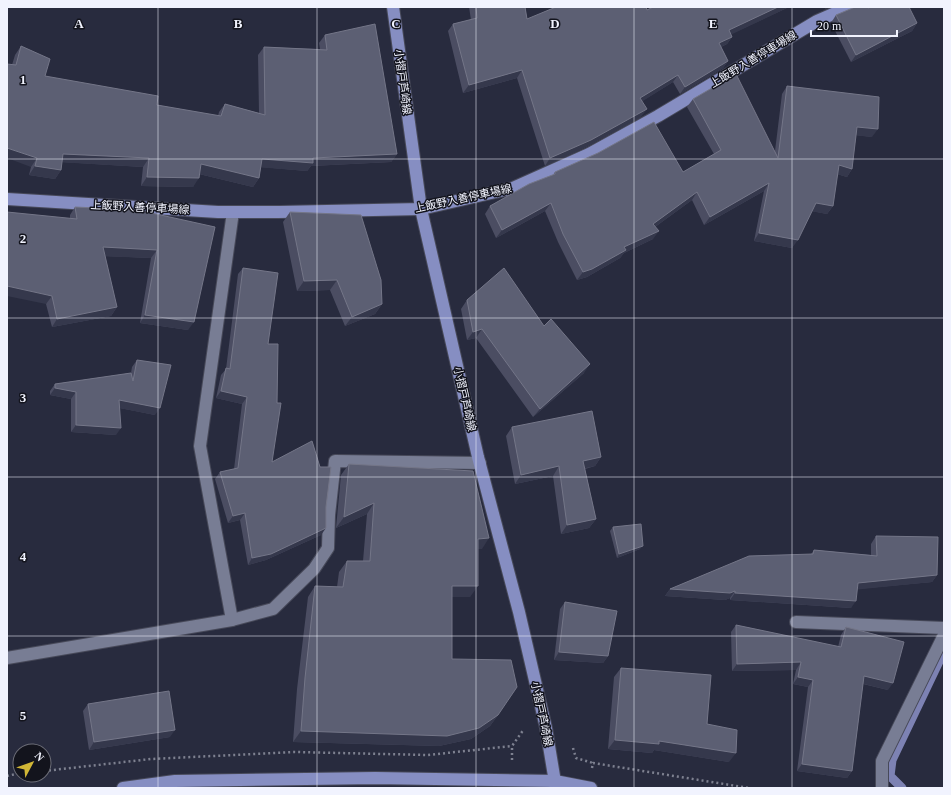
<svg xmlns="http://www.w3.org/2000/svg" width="951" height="795" font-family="'Times New Roman','Noto Sans JP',serif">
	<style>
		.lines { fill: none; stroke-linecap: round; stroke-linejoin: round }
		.stream { stroke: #7d82b3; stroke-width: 9 }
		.minor-casing { stroke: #474959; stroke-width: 14 }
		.major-casing { stroke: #474959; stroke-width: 14 }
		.path { stroke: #7e8190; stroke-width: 2.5; stroke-dasharray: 2 3; stroke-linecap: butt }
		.minor { stroke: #787d94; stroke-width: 12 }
		.major { stroke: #868ec2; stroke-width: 12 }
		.wall { fill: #4b4d62 }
		.shaded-wall { fill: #35384c }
		.building { fill: #5c5f73; stroke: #747688 }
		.grid { fill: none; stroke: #f1f3fe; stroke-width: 1; stroke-opacity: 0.55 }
		.labels { text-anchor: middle; stroke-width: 3; stroke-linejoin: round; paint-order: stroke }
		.street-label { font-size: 11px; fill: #f1f3fe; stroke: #13141d }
		.grid-label { font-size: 13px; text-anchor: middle; font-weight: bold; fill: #f1f3fe; stroke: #13141d; stroke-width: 3; stroke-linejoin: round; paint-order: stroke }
	</style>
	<rect width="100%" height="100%" fill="#282b3e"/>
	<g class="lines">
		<polyline class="stream" points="902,788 890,776 892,760 944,651"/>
		<g class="minor-casing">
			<g id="minor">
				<polyline points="232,620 273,609 314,569 328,548 329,515 335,461 480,463"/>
				<polyline points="796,622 944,628"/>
				<polyline points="7,658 232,620 200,446 233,212"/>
				<polyline points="882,788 882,761 944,635"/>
			</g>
		</g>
		<g class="major-casing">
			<g id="major">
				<polyline points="393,7 421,209 478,457 519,612 546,728 556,788"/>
				<polyline points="7,199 218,212 279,212 421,209 513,188 589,154 658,116 817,21 849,7"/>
				<polyline points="123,788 175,781 375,778 555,781 591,788"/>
			</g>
		</g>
		<g class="path">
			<polyline points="573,748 576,758 593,763"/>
			<polyline points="512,760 512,746 524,729"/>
			<polyline points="592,768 593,763 749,788"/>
			<polyline points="44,771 151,759 295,752 428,755 512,746"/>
			<polyline points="7,776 20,773"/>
		</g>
		<use href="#minor" class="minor"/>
		<use href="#major" class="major"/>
	</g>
	<g class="wall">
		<polygon points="469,7 525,7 527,19 647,10 653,7 789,7 731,34 732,37 727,44 721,47 728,61 723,68 680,94 673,82 642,101 641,117 586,147 545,166 517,78 463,93 448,31 453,24 471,20"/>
		<polygon points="868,8 917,23 912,31 851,62 831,23 836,15"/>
		<polygon points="325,35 397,154 391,162 311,166 307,171 261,167 259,178 253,187 199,174 193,187 141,186 143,167 62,162 61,170 55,179 29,175 31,167 12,65 15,55 21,46 45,76 157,105 218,116 219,112 225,104 259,113 258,55 264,47 320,49 319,43"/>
		<polygon points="787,86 872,137 856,135 852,169 847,177 837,174 833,206 827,214 812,211 792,248 754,241 764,191 704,225 692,200 655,227 653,239 624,253 620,258 587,277 577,280 558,242 545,211 496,238 485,214 490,206 553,175 555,172 683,172 714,154 687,107 693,99 775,151 782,94"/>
		<polygon points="75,207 215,227 188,330 140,323 151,258 105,256 117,307 111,316 52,327 46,304 70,218 70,215"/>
		<polygon points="290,212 382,304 375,314 345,326 330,290 297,291 283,222"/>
		<polygon points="243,268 268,344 272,462 321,535 266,560 248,565 240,520 228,523 215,479 220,472 234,469 242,404 216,398 221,375 226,369 238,274"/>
		<polygon points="467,300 544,326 584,373 533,417 476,338 467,340 461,309"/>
		<polygon points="137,360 155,415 120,408 116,435 71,432 71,399 50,395 50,391 55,384 131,373 132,367"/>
		<polygon points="512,427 601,457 595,466 585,469 596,519 589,528 561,534 553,476 515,484 506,436"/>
		<polygon points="349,464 482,549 478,549 470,597 452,597 452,659 498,715 490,726 471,739 439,746 293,742 297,689 308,597 315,586 337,587 339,572 347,561 363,561 367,514 336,528 341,475"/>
		<polygon points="613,527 640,549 617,558 610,531"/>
		<polygon points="876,536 937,575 932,582 857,589 851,608 730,600 730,598 725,600 665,596 670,589 811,554 814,550 871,555 871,544"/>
		<polygon points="565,602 608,656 603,663 554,660 560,609"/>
		<polygon points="736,625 838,647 841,635 846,627 888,690 863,684 852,771 847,778 797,771 808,687 793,684 796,670 732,671 731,632"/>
		<polygon points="621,668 707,724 729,762 654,750 652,753 608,749 614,677"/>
		<polygon points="88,704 170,737 89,750 83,711"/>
	</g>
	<g class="shaded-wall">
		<polygon points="778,7 789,7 724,38 729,30"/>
		<polygon points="826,7 830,7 824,10"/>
		<polygon points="917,23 912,31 851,62 856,55"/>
		<polygon points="732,37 727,44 714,50 719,43"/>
		<polygon points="728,61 723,68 680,94 685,87"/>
		<polygon points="522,70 517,78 463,93 469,85"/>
		<polygon points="678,75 673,82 635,106 640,98"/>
		<polygon points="647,109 641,117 586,147 545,166 550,158"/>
		<polygon points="857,127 878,129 872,137 852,135"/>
		<polygon points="7,148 37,158 31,167 7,158"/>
		<polygon points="63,154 149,158 143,167 57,162"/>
		<polygon points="397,154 391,162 311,166 307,171 256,167 262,159 313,158"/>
		<polygon points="201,164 259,178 253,187 195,173"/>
		<polygon points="839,165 852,169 847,177 833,173"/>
		<polygon points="35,166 61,170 55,179 29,175"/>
		<polygon points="147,177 199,178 193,187 141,186"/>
		<polygon points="769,183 764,191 704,225 710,217"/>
		<polygon points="697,192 692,200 648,232 653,224"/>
		<polygon points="551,203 545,211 496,238 502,230"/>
		<polygon points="816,203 833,206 827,214 810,211"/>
		<polygon points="659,231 653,239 624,253 620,258 587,277 577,280 583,272 624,247"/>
		<polygon points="759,233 798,240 792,248 754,241"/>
		<polygon points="103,247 157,250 151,258 97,256"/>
		<polygon points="337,280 330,290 297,291 304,281"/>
		<polygon points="7,286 52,296 46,304 7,296"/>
		<polygon points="382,304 375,314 345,326 352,317"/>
		<polygon points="117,307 111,316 52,327 57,319"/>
		<polygon points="145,315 194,322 188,330 140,323"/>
		<polygon points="482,329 476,338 467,340 473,332"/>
		<polygon points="590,364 584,373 533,417 540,409"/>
		<polygon points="55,388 76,392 71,399 50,395"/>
		<polygon points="221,391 247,397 242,404 216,398"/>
		<polygon points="119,400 160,408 155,415 114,407"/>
		<polygon points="76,425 121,428 116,435 71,432"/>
		<polygon points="601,457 595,466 577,470 583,461"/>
		<polygon points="559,466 553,476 515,484 521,475"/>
		<polygon points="374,503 367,514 336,528 344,517"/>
		<polygon points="245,513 240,520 228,523 233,516"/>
		<polygon points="596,519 589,528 561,534 567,525"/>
		<polygon points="326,528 321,535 266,560 248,565 252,558"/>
		<polygon points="489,538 482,549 470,549 478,539"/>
		<polygon points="643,546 640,549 617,558 619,554"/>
		<polygon points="937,575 932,582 853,590 858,583"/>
		<polygon points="452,586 478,586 470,597 445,597"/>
		<polygon points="670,589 735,591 730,598 725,600 665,596"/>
		<polygon points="735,593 856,601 851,608 730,600"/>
		<polygon points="559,652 608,656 603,663 554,660"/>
		<polygon points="801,662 796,670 732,671 737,664"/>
		<polygon points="864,676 893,683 888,690 860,683"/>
		<polygon points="798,677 813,680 808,687 793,684"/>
		<polygon points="498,715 490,726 471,739 439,746 293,742 301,731"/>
		<polygon points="175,730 170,737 89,750 94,742"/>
		<polygon points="615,740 659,741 736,753 729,762 654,750 652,753 608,749"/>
		<polygon points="802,764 852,771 847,778 797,771"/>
	</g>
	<g class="building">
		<polygon points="476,7 525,7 527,19 556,7 646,7 647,10 653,7 778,7 729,30 732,37 719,43 728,61 685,87 678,75 640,98 647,109 591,140 550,158 522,70 469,85 453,24 477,18"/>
		<polygon points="855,7 867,7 868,8 870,7 909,7 917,23 856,55 836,15"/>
		<polygon points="375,24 397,154 313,158 313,163 262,159 259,178 201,164 199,178 147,177 149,158 63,154 61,170 35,166 37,158 7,148 7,64 16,65 21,46 50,59 45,76 158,96 157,105 221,116 225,104 265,115 264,47 327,50 325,35"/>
		<polygon points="736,74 778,158 787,86 879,97 878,129 857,127 852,169 839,165 833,206 816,203 798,240 759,233 769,183 710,217 697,192 653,224 659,231 624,247 626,250 592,269 583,272 563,234 551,203 502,230 490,206 529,184 555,174 555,172 598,153 654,122 683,172 721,150 693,99"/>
		<polygon points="75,207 138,210 215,227 194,322 145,315 157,250 103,247 117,307 57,319 52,296 7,286 7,212 77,219"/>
		<polygon points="290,212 361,215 381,280 382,304 352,317 337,280 304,281"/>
		<polygon points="243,268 278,273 268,344 278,344 277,403 281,403 272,462 312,441 320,467 331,467 326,507 326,528 271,554 252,558 245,513 233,516 220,472 238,468 247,397 221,391 226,368 230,369"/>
		<polygon points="504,268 544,326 551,319 590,364 540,409 482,329 473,332 467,300"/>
		<polygon points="137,360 171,365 160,408 119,400 121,428 76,425 76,392 55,388 55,384 131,373 133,381"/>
		<polygon points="592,411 601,457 583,461 596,519 567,525 559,466 521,475 512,427"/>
		<polygon points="349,464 473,471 489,538 478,539 478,586 452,586 452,659 511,660 517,687 498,715 479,728 447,736 301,731 305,678 315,586 343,587 347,561 370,561 374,503 344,517"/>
		<polygon points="641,524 643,546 619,554 613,527"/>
		<polygon points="876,536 938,537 937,575 858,583 856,601 735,593 735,591 730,593 670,589 749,556 813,554 814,550 877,556"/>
		<polygon points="565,602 617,611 608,656 559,652"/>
		<polygon points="736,625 841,647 846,627 904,642 893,683 864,676 852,771 802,764 813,680 798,677 801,662 737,664"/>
		<polygon points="621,668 711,675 707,724 737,730 736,753 659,741 659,744 615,740"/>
		<polygon points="169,691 175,730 94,742 88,704"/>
	</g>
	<path class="grid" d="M158,7V788M317,7V788M476,7V788M634,7V788M792,7V788M7,159H944M7,318H944M7,477H944M7,636H944"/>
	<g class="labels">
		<g class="street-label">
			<text transform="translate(753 59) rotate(-31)" y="4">上飯野入善停車場線</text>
			<text transform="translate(403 82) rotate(82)" y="4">小摺戸芦崎線</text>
			<text transform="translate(463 198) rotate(-12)" y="4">上飯野入善停車場線</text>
			<text transform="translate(140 207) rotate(3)" y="4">上飯野入善停車場線</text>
			<text transform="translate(465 399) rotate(77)" y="4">小摺戸芦崎線</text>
			<text transform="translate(542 714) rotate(78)" y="4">小摺戸芦崎線</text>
		</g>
	</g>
	<g class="grid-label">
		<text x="79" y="28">A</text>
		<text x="238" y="28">B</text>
		<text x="396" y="28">C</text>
		<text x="555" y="28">D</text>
		<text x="713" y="28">E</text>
		<text x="23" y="84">1</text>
		<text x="23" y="243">2</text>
		<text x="23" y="402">3</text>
		<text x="23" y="561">4</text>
		<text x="23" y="720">5</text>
	</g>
	<rect width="951" height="795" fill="none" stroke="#f1f3fe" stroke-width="16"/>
	<g transform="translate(32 763) rotate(49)"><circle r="19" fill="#13141d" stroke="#6c6d77"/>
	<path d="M0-3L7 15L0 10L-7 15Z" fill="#d2b736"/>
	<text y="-6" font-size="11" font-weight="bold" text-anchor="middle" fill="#f1f3fe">N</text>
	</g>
	<path d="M811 30v6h86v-6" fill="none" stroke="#f1f3fe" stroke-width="2"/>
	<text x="817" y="30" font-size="12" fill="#f1f3fe" stroke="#13141d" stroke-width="3" paint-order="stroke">20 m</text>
</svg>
